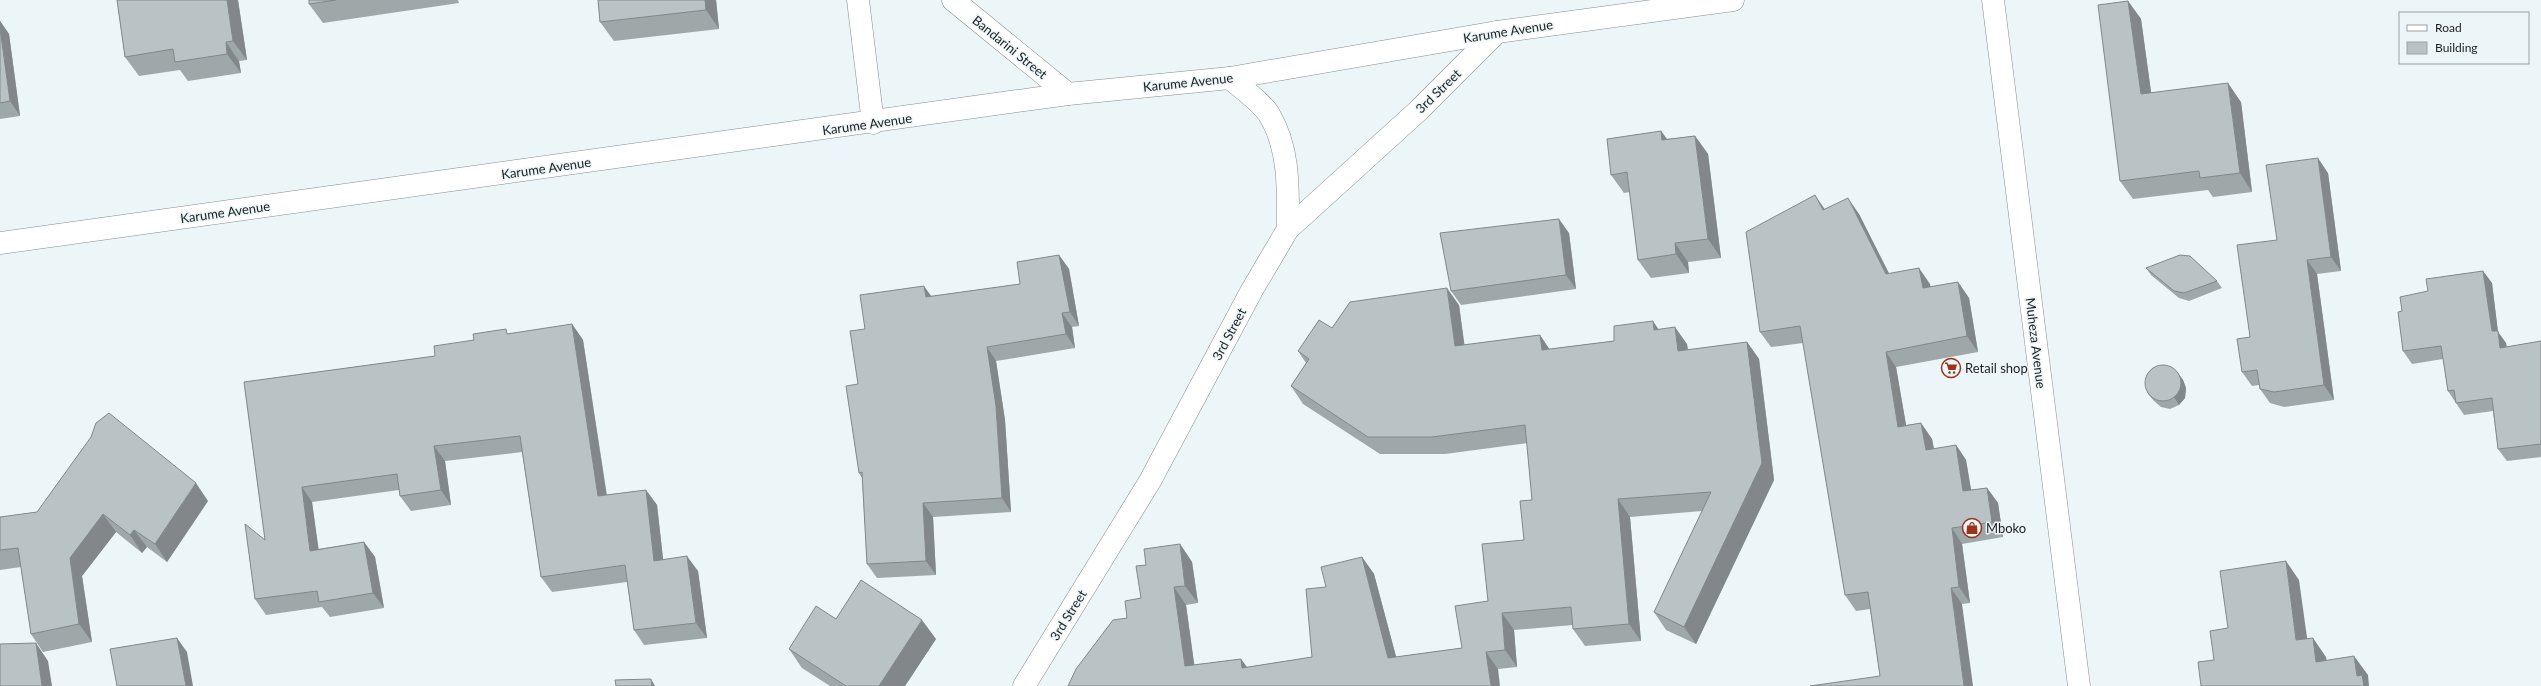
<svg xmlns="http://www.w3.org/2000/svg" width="2541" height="686" font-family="Lato,sans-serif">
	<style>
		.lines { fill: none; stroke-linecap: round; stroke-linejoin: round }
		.minor-casing { stroke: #858e90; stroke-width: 23 }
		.tertiary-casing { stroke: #858e90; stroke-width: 23 }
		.secondary-casing { stroke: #858e90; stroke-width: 23 }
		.minor { stroke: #fff; stroke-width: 22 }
		.tertiary { stroke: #fff; stroke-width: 22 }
		.secondary { stroke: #fff; stroke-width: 22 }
		.wall { fill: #9fa8a9 }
		.shaded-wall { fill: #82888a }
		.building { fill: #b9c3c5; stroke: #82888a }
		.labels { text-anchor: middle; stroke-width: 3; stroke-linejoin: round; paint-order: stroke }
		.street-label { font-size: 13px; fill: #1c1f20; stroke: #ecf6f8 }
		.poi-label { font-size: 13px; fill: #1c1f20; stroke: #ecf6f8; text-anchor: start }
	</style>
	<rect width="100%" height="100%" fill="#ecf6f8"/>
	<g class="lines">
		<g class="minor-casing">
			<g id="minor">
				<polyline points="858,0 873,123"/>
				<polyline points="953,0 1068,94"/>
				<path d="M1230,78C1241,88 1263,103 1270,116C1290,150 1288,191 1288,229"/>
				<polyline points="1024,686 1150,481 1252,290 1288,229 1419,110 1497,32"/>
			</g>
		</g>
		<g class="tertiary-casing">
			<polyline id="tertiary" points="1993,0 2079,686"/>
		</g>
		<g class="secondary-casing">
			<polyline id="secondary" points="0,243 1068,94 1230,78 1497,32 1733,0"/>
		</g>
		<use href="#minor" class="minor"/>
		<use href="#tertiary" class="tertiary"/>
		<use href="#secondary" class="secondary"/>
	</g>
	<g class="wall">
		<polygon points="117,0 238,0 247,60 239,61 241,73 188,81 180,70 139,76 125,57"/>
		<polygon points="309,0 458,0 459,3 323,23 309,4"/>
		<polygon points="598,0 716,0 719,29 614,41 600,22"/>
		<polygon points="2128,1 2141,19 2151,93 2241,102 2252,192 2213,197 2208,190 2133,199 2120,181"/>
		<polygon points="0,21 9,34 20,116 0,119"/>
		<polygon points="1661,131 1667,139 1695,136 1708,154 1721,258 1688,262 1689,273 1651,278 1638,260 1630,192 1624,193 1611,175"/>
		<polygon points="2328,173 2341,271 2317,274 2334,400 2284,407 2270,403 2260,389 2259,385 2252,386 2242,372 2250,337 2277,240"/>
		<polygon points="1825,210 1859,214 1889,273 1930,284 1930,287 1958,282 1969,298 1978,352 1896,367 1906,425 1921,423 1932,439 1934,449 1956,445 1966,460 1971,490 1987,488 1998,503 2003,537 1962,544 1970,603 1962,604 1880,676 1870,609 1856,611 1845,595 1803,343 1771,347 1760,332"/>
		<polygon points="1569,233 1576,289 1461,305 1451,291"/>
		<polygon points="1059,255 1069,269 1079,326 1072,327 1075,348 996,361 1005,420 1011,512 933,517 936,575 877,578 867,564 862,478 859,473 858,384 865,329 932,296 1020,284"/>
		<polygon points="2146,268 2217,281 2222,288 2189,301 2179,298 2151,275"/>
		<polygon points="2483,271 2492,283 2498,332 2506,343 2507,347 2541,341 2541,457 2507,461 2498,449 2493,411 2464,415 2448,391 2443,359 2412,364 2403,351 2402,311 2428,291"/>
		<polygon points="1459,305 1464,345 1540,335 1549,349 1614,341 1658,329 1687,344 1688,350 1747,342 1759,359 1774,480 1696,644 1666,630 1654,612 1702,511 1630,517 1641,641 1585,646 1573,629 1573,625 1514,630 1517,667 1498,669 1068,686 1127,618 1141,598 1146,565 1180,544 1192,562 1198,603 1186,605 1194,665 1241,659 1247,667 1312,657 1326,587 1362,557 1374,574 1396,657 1462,648 1488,601 1524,540 1532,500 1527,443 1445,454 1380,454 1303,404 1291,386 1306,363 1298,351 1332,328"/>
		<polygon points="572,324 583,340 607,495 646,490 657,505 663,559 698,571 707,638 644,645 634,630 627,582 552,592 541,577 522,452 445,461 451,505 411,511 400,496 399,490 312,502 318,549 364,542 375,557 384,608 330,617 322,607 266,615 255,599 265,540 244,382 435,356 474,340"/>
		<polygon points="2177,372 2183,380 2186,388 2185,398 2179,405 2170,409 2161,407 2154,401 2148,394"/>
		<polygon points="208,501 167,562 147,547 142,553 116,532 82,576 92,642 43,652 31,634 21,567 0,570 0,517"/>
		<polygon points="836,619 936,639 905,686 830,686 802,668 789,649"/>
	</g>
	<g class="shaded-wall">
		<polygon points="227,0 238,0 247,60 233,41"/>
		<polygon points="705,0 716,0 719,29 706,10"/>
		<polygon points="2128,1 2141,19 2154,113 2141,94"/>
		<polygon points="0,21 9,34 20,116 10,101 0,28"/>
		<polygon points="226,42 239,61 241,73 227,54"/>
		<polygon points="2228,83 2241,102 2252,192 2240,173"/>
		<polygon points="1661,131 1674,149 1662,140"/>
		<polygon points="1695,136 1708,154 1721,258 1708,239"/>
		<polygon points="2318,158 2328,173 2341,271 2331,257"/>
		<polygon points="1815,195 1826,211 1823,210"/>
		<polygon points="1848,198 1859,214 1897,290 1886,274"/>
		<polygon points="1559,219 1569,233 1576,289 1566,275"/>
		<polygon points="1675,243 1688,262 1689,273 1676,254"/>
		<polygon points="1059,255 1069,269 1079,326 1070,312"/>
		<polygon points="2307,260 2317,274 2334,400 2324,385"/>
		<polygon points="1919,268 1930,284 1934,304 1923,288"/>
		<polygon points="2483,271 2492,283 2498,332 2506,343 2508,360 2500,348 2492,331"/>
		<polygon points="1958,282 1969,298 1978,352 1967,336"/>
		<polygon points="924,286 934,300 926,297"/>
		<polygon points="1447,288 1459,305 1467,363 1455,346"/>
		<polygon points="1062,313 1072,327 1075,348 1066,334"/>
		<polygon points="1653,321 1665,339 1654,330"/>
		<polygon points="572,324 583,340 609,512 598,496"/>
		<polygon points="1675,327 1687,344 1690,369 1678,351"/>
		<polygon points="1540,335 1552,353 1542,350"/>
		<polygon points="1747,342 1759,359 1774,480 1696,644 1684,627"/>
		<polygon points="987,347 996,361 1005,420 1011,512 1002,498"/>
		<polygon points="1886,352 1896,367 1909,442 1898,427"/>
		<polygon points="2177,372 2183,380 2186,388 2185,398 2179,405 2174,397"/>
		<polygon points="1921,423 1932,439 1937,466 1926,450"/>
		<polygon points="1956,445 1966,460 1974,507 1963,491"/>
		<polygon points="434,446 445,461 451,505 441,490"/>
		<polygon points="196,483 208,501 167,562 155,544"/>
		<polygon points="302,487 312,502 321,566 310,551"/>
		<polygon points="1987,488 1998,503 2003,537 1992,522"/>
		<polygon points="646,490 657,505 665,576 654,561"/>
		<polygon points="1618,499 1630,517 1641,641 1629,624"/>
		<polygon points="923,503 933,517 936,575 926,561"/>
		<polygon points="103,514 116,532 82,576 92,642 79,624 70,558"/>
		<polygon points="1952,528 1962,544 1970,603 1959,587"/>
		<polygon points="134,530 147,547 142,553 130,535"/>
		<polygon points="364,542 375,557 384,608 373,593"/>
		<polygon points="1180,544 1192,562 1198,603 1185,586"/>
		<polygon points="687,556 698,571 707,638 696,623"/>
		<polygon points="1362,557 1374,574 1401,675 1388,658"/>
		<polygon points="2286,561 2299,580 2310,659 2296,640"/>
		<polygon points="1174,587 1186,605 1197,684 1185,666"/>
		<polygon points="1951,588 1962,604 1973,686 1964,686"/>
		<polygon points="1502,613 1514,630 1517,667 1505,650"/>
		<polygon points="922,620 936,639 905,686 879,686"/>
		<polygon points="177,638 187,652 193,686 186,686"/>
		<polygon points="2313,638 2326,657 2330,681 2316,662"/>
		<polygon points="36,643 48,661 52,686 42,686"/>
		<polygon points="1486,652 1498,669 1500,686 1491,686"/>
		<polygon points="2354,656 2368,675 2369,686 2364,686 2357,676"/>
		<polygon points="1241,659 1253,676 1242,668"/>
		<polygon points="651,679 655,686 652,686"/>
	</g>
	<g class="building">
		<polygon points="117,0 227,0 233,41 226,42 227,54 175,62 173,49 125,57"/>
		<polygon points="309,0 336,0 309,4"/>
		<polygon points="598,0 705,0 706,10 600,22"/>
		<polygon points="2128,1 2141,94 2228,83 2240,173 2200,178 2199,171 2120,181 2098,5"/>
		<polygon points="0,28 10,101 0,103"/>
		<polygon points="1661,131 1662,140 1695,136 1708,239 1675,243 1676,254 1638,260 1627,172 1611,175 1607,139"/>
		<polygon points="2318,158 2331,257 2307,260 2324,385 2274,392 2260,389 2257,370 2242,372 2237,339 2250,337 2237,245 2277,240 2266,165"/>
		<polygon points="1815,195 1823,210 1848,198 1886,274 1919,268 1923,288 1958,282 1967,336 1886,352 1898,427 1921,423 1926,450 1956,445 1963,491 1987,488 1992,522 1952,528 1959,587 1951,588 1964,686 1810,686 1880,676 1868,592 1845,595 1800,326 1760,332 1746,232"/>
		<polygon points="1559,219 1566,275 1451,291 1440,233"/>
		<polygon points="1059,255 1070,312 1062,313 1066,334 987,347 996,406 1002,498 923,503 926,561 867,564 862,472 859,473 846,386 858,384 850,331 865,329 860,295 924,286 926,297 1020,284 1017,262"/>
		<polygon points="2180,255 2190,256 2217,281 2184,293 2174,291 2146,268"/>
		<polygon points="2483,271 2492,331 2498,331 2500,348 2541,341 2541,444 2498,449 2492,398 2456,403 2454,390 2448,391 2441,346 2403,351 2398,312 2402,311 2400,297 2428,291 2426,279"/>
		<polygon points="1447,288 1455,346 1540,335 1542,350 1614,341 1614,326 1653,321 1654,330 1675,327 1678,351 1747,342 1762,463 1684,627 1654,612 1711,492 1618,499 1629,624 1573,629 1571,607 1502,613 1505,650 1486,652 1491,686 1068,686 1076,669 1113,620 1127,618 1125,601 1141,598 1136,566 1146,565 1144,549 1180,544 1185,586 1174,587 1185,666 1241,659 1242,668 1312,657 1306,589 1326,587 1321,567 1362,557 1388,658 1462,648 1455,606 1488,601 1482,544 1524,540 1520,501 1532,500 1525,425 1432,437 1368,437 1291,386 1309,359 1298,351 1319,320 1332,328 1350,302"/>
		<polygon points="572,324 598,496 646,490 654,561 687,556 696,623 634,630 625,565 541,577 520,436 434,446 441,490 400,496 397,474 302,487 310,551 364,542 373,593 319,602 317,591 255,599 245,524 265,540 244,382 435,356 434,346 474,340 473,334 506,329 507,334"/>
		<circle cx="2163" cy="383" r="18"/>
		<polygon points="109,413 196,483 155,544 134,530 130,535 103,514 70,558 79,624 31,634 18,548 0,550 0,517 37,512 91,437 96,423"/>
		<polygon points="2286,561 2296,640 2313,638 2316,662 2354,656 2357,676 2362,675 2364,686 2201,686 2198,662 2214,660 2210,631 2228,628 2220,571"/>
		<polygon points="861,580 922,620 879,686 846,686 789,649 816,606 836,619"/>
		<polygon points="177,638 186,686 117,686 110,649"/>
		<polygon points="36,643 42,686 0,686 0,644"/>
		<polygon points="651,679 652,686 616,686 615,680"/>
	</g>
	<defs>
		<g id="supermarket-ring" transform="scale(1)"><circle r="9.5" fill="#ecf6f8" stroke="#9c331d" stroke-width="1.5"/><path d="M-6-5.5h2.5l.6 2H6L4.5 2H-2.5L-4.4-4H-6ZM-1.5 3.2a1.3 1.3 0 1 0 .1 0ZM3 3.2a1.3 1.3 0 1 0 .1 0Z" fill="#9c331d"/></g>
		<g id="shop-ring" transform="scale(1)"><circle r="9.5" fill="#ecf6f8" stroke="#9c331d" stroke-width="1.5"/><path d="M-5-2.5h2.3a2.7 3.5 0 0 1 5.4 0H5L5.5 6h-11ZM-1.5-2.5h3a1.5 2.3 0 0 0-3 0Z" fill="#9c331d"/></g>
	</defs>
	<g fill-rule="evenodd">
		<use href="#supermarket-ring" x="1951" y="368"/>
		<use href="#shop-ring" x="1972" y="528"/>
	</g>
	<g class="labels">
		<g class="street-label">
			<text transform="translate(1508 31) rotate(-9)" y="5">Karume Avenue</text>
			<text transform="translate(1010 47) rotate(39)" y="5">Bandarini Street</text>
			<text transform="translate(1188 82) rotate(-6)" y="5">Karume Avenue</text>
			<text transform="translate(1438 91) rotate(-44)" y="5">3rd Street</text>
			<text transform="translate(867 124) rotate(-8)" y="5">Karume Avenue</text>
			<text transform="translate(546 168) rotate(-8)" y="5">Karume Avenue</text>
			<text transform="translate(225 212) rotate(-8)" y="5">Karume Avenue</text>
			<text transform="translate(1229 334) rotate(-62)" y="5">3rd Street</text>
			<text transform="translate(2036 343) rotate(83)" y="5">Muheza Avenue</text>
			<text transform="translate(1068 615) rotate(-58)" y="5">3rd Street</text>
		</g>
		<g class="poi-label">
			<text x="1965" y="373">Retail shop</text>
			<text x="1986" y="533">Mboko</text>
		</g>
	</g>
	<rect x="2399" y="12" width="130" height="52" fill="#ecf6f8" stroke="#99a0a2"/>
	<rect x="2407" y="25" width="20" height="6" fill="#ffffff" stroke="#99a0a2"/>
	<text x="2435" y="32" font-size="12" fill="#1c1f20">Road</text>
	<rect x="2407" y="42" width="20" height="12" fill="#b9c3c5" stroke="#99a0a2"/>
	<text x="2435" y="52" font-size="12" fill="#1c1f20">Building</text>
</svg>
